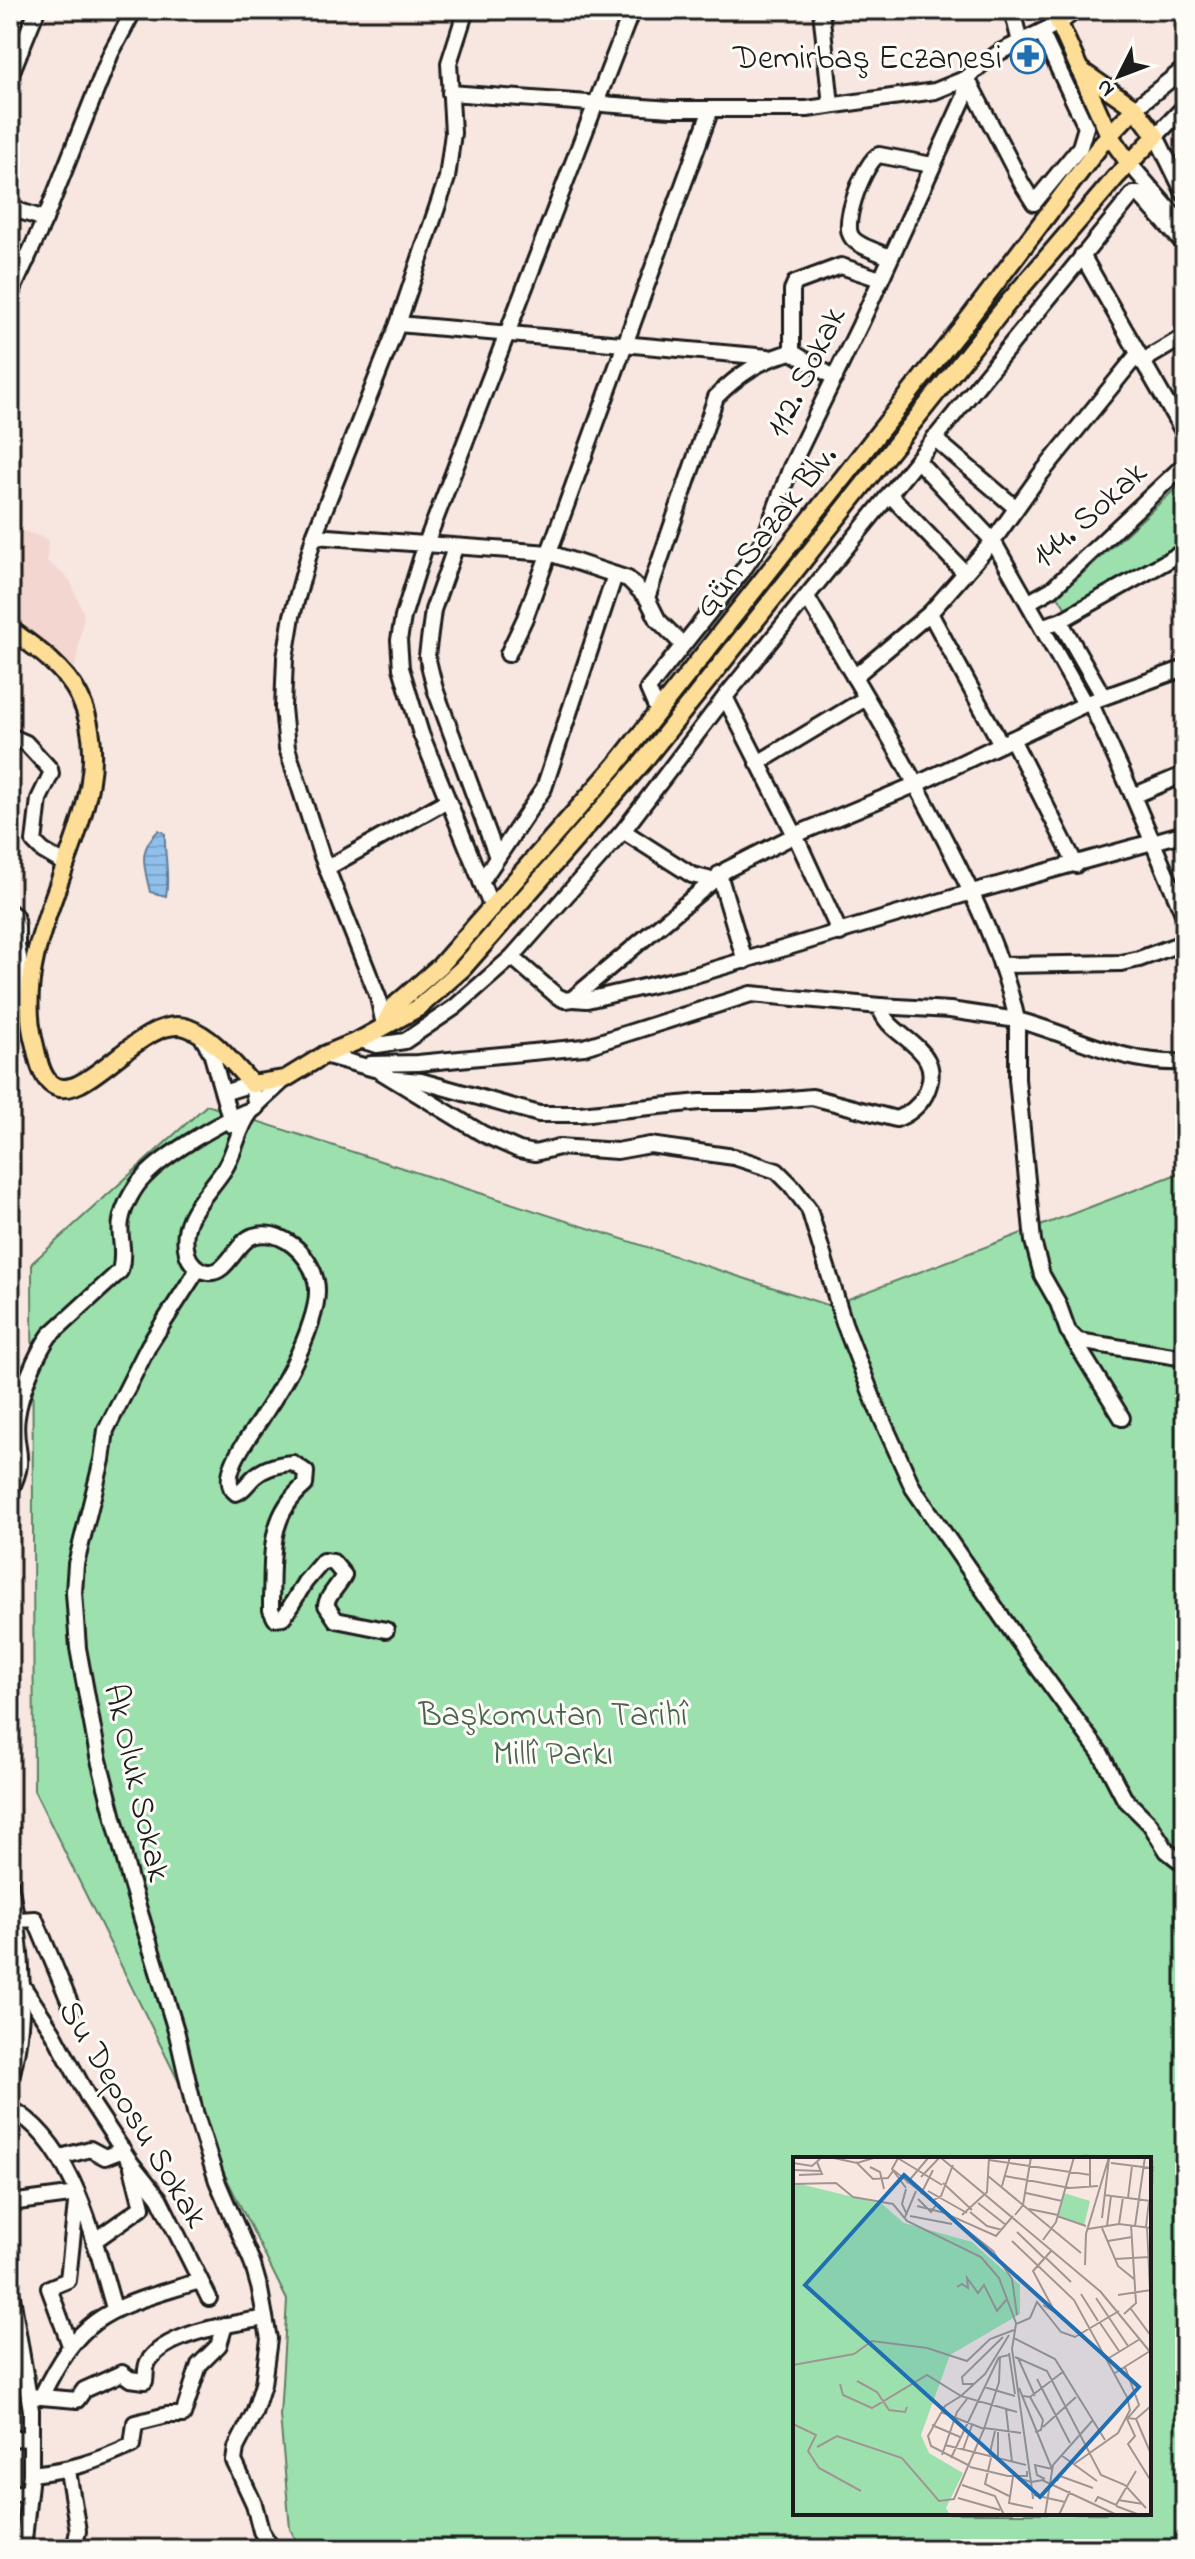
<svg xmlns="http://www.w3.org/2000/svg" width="1195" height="2559" font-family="'Indie Flower',sans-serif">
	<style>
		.built { fill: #f4d6d0 }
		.park { fill: #9ce1ad; stroke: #5c7e64; stroke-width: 2; fill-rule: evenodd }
		.water { fill: url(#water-rules); stroke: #627e98; stroke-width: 2 }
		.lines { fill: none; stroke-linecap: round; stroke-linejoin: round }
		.minor-casing { stroke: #1c1c1c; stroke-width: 20 }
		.major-casing { stroke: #1c1c1c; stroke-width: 22 }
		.minor { stroke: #fdfcf7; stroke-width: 14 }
		.major { stroke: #fede96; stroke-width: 16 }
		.labels { text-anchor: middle; stroke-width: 6; stroke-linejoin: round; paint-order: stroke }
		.poi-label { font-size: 34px; fill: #1c1c1c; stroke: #fdfcf7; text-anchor: end }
		.street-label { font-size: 34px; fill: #1c1c1c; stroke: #fdfcf7 }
		.park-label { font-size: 34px; fill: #49614f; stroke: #fdfcf7 }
		.inset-road { fill: none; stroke: #a09592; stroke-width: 2 }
		.view { fill: #1f6fb2; fill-opacity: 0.15; stroke: #1f6fb2; stroke-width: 4 }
		.inset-edge { fill: none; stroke: #1c1c1c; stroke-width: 4 }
	</style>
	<defs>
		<pattern id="water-rules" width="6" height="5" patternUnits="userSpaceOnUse" patternTransform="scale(2)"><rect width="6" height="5" fill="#90bfeb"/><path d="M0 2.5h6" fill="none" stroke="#7ca4c9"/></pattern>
	</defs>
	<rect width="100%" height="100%" fill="#f8e6e0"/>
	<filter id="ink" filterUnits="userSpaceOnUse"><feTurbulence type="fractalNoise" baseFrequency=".0125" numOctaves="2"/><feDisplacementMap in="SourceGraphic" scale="16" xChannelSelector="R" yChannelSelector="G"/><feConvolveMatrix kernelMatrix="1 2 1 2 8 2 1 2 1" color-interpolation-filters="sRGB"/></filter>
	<g filter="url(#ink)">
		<polygon class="built" points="10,527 48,539 47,561 70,580 84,615 75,668 10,615"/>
		<g class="park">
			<polygon points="1185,480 1185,546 1068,612 1058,596"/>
			<path d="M207,1105L830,1306L1185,1171V2549H301L290,2529L280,2416L287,2300L34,1790L32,1263ZM795,2159H1149V2513H795Z"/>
		</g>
		<path class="water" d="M159,830L165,834C164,856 170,875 166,896L150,892C144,866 137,850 159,830Z"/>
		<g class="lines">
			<g class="minor-casing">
				<g id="minor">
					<polyline points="821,10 831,105"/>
					<polyline points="1012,10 1020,42"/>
					<polyline points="10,76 37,10"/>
					<polyline points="967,78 1022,184 1034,203 1080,147 1086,127 1041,32"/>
					<polyline points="450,93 671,109 807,109 935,91 967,78 981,65 1000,52 1059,23 1077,10"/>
					<polyline points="1185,106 1156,136 1185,195"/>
					<polyline points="1135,108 1185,68"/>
					<polyline points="1129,163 1185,228"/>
					<polyline points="10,208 45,219"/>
					<polyline points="10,255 27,260"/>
					<polyline points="1082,255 1185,435"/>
					<path d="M890,257C879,252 856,246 851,236C842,221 865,161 879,155L932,165"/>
					<polyline points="10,296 45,219 111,53 134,10"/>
					<polyline points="398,324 768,357"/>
					<polyline points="792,352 792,290 795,283 841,266 880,279"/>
					<polyline points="1141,362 1185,336"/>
					<polyline points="934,438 1016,508"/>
					<polyline points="917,460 993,541 1085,704"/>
					<polyline points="889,494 965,573"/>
					<polyline points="314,536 549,553 628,579 647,598"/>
					<polyline points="455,548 433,610 427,656 435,689 497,857"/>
					<path d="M807,597C854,677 903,757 945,840C975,898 1003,956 1017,1020C1075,1035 1122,1065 1185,1062"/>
					<polyline points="1029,602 1052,589 1185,464"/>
					<polyline points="930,613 1001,744"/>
					<polyline points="1060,621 1103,696"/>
					<polyline points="1043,626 1060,621 1185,551"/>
					<path d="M682,644L658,620L647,598L716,397C738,375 761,359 792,352L835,378"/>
					<polyline points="508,654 525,618 711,109"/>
					<polyline points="854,677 930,613 993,541 1040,475 1137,355"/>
					<polyline points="725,697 795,835 840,933"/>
					<polyline points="1090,702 1133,796 1185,918"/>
					<polyline points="658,712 648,689 743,570 764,539 791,467 860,325 964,98 967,78"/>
					<polyline points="10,736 26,743 50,769 51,774 39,799 34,842 43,851 65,864"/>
					<polyline points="1012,739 1076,865"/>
					<polyline points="758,763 866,698"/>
					<polyline points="1133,796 1185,774"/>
					<polyline points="623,831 692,875 712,880"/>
					<polyline points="327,868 446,801"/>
					<polyline points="719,874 745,961"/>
					<polyline points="481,882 544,788 615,575"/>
					<polyline points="492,908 421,734 401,668 399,640 403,617 425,546 632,10"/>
					<polyline points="10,912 15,916 17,926 17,946 27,1003"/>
					<polyline points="512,957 557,996 565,1000 572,999 726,870 795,835 917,784 1090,702 1185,668"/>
					<polyline points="1001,965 1121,963 1139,959 1185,942"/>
					<polyline points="573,999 587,1000 695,975 972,892 1185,833"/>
					<polyline points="880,1006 950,1010 1017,1020 1017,1079 1033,1241 1042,1275 1058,1303 1068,1331 1078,1341 1185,1358"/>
					<polyline points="384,1025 378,997 321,854 287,748 283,708 285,658 292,616 314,536 398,324 447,178 453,133 449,63 466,10"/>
					<polyline points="203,1039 211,1052 232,1125"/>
					<polyline points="360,1040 377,1045 405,1041 455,1007 512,957 623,831 725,697 1133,194 1139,194 1185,245"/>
					<polyline points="324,1055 378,1070 483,1134 519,1150 535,1153 559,1147 617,1151 650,1145 734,1157 777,1171 791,1185 809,1209 844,1323 876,1406 913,1488 1017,1639 1101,1754 1124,1798 1150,1824 1167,1851 1185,1865"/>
					<path d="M371,1064L418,1063L584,1047L751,994L880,1006C885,1039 950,1046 925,1095C919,1106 908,1115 896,1119L812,1097L756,1102H700L580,1114H539L421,1081L396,1079"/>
					<path d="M285,1079C274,1090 259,1101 250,1113C238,1129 235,1152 225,1168C207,1196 178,1217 187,1253C189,1262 198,1271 208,1272C227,1275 236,1242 253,1236C282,1227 310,1255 316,1281C319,1294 315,1310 311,1322C301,1354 282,1387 264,1414C255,1429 242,1444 235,1460C230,1471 226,1486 236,1493C244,1490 245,1486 251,1480C262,1468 278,1464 293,1463L306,1472L305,1485C267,1517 273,1555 271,1600V1610L275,1618L283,1617L287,1612L305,1582L323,1561L333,1562L344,1575C339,1586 328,1594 326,1605L336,1620L386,1630"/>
					<polyline points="198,1269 149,1345 106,1430 102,1460 76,1564 74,1592 78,1648 98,1756 130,1880 177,2034 195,2112 217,2181 252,2262 260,2290 269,2339 263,2384 254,2413 236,2448 234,2461 254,2504 261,2531 272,2549"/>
					<polyline points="1072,1337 1122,1418"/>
					<path d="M10,1491C29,1455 12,1449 17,1417C20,1393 36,1354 50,1335L120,1271C126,1250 118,1236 121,1221C123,1207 134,1187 144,1177C165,1154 226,1118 256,1108L252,1084L223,1093"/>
					<path d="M10,1883C23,1949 28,2016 10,2081"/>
					<polyline points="18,1920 35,1919 72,2008"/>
					<polyline points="10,1958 22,1985 53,2032 89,2099 131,2163 159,2198 209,2298"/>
					<path d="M10,2108C75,2143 94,2242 114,2308"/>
					<polyline points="61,2157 90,2149 105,2157 123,2150"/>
					<polyline points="10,2203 77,2194 68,2280 49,2288 70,2345"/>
					<polyline points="10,2226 10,2279"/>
					<polyline points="94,2241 142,2207 132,2167"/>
					<polyline points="10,2285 31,2410 31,2474 23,2549"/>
					<path d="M29,2396L77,2400L84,2390L122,2373L130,2379L145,2381C146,2375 145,2368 148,2362C165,2332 234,2324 265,2318"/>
					<path d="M41,2397C83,2309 112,2309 199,2281"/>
					<polyline points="10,2438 31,2439"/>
					<polyline points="68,2471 78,2531 74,2549"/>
					<path d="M31,2474C71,2470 96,2462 132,2445L135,2423L167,2415H183L199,2365L219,2345L225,2325"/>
					<polyline points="10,2494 29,2492"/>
				</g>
			</g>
			<g class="major-casing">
				<g id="major">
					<polyline points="1053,10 1109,135 1129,163"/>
					<path d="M10,629C35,647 65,668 79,696C132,802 7,922 33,1038C37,1052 39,1073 50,1083C82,1112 142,1011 188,1028C215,1038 233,1064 252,1084L285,1079L324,1055L360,1040L418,1008L463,968L643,762L1008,303L1116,177L1156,136L1135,108L1079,69"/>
					<polyline points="384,1025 394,1006 440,966 468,934 616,765 970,317 1102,143 1135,108"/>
				</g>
			</g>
			<use href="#minor" class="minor"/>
			<use href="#major" class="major"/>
		</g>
	</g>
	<defs>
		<g id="pharmacy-ring" transform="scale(1.8)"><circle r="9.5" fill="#fdfcf7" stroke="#1f6fb2" stroke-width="1.5"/><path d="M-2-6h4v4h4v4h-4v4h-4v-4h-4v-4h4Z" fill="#1f6fb2"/></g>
	</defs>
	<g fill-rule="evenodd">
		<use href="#pharmacy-ring" x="1028" y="56"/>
	</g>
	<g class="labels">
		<g class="poi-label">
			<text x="1002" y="68">Demirbaş Eczanesi</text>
		</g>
		<g class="street-label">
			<text transform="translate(804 371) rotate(-64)" y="12">112. Sokak</text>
			<text transform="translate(1088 513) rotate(-42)" y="12">144. Sokak</text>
			<text transform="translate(764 530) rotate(-52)" y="12">Gün Sazak Blv.</text>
			<text transform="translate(139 1782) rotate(77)" y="12">Ak Oluk Sokak</text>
			<text transform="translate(135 2113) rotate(59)" y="12">Su Deposu Sokak</text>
		</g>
		<g class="park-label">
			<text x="553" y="1725">Başkomutan Tarihî<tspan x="553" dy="39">Millî Parkı</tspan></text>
		</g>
	</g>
	<g transform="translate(793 2157)">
		<rect width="358" height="358" fill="#f8e6e0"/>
		<path d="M7,27L89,47L111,66L179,85L227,128V157L157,198L128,278L136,296L170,316L153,351L157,358H0V28ZM271,36L297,44L291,69L264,59Z" fill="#9ce1ad"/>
		<path class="inset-road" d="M36,0L64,6L84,0M103,0L149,28M147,0L308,135M297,0V30M105,1L99,12L113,31M196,3L298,18M63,5L80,22L95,21L100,14M0,6L19,9L29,0M318,6L358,11M77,10L87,15L91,32M99,12L158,59L203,79L220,59M0,13L28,14M6,18L29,17L24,5M195,19L288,96M212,19L277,31L305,29M128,20L147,0M114,26L136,0M150,26L179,53M0,27L43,26L60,40L100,47L114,64L188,100L206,121L223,166M209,29L217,0M113,32L109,47L114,58M135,34L174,56M233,36L269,44M128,37L140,13M311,38L358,44M335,41L339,9M125,42L138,55L143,48M139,44L148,39L160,8M185,46L213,68M124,49L152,56L200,94L219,122L224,158M236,52L265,58M177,55L194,69L209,73M169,58L194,35L196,1M222,58L230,48L238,0M117,59L159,67M264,59L293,69M112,60L123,34M309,61L316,2M326,67L330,40M314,69L318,39M342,69L352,0M353,70L356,44M354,70L357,133M309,71L325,109L341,122M295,72L326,67L358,71M224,75L251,101M250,83L263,65L281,0M219,84L281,143L334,240L337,253L325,276L281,307M315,84L339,80M252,100L278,125M322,102L356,100M292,108L293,77L316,0M164,130L169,127L175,131L174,121L185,136L191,128L204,154L213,143M307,134L358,196M288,137L305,164M325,138L358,133M303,141L335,189M250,148L262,155L240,114L259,93M338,152L358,179M331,157L343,146L338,68M307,166L326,194M210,180L169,220L170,227H181L192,217L216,178M221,181L262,202L312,283M216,196L222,237M222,200L254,214L308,318L332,328L353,351M225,201L242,239M316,201L347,182M0,208L61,197L79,184L134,191L174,204L197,182L221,173M332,210L346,248L334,262L342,279L335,287L358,324M322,216L357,194M244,222L277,286M64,224L84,235L96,253L112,255L114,250M47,227L50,238L79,251L134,218L168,239L181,227M191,230L222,239M226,231L259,312M230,239L237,240L250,263L248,273L242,275M237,240L271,214M213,252L219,305M148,255L191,272M334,261L343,262L358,249M343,262L358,297M0,267L23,278L15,294L26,311L68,334M139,268L167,280M250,270L283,240M191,271L228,276M152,288L233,308M24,290L44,279L109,301L146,344L161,342L191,272L206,225L207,200L216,198M170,293L179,268M149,298L164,255L174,242M268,298L304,324M196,300L202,274M158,301L206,200M198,301L192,327L216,339M205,302V275M177,309L138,289L135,279L152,249L168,239L224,255M177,310L215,319M214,319H234V314M220,320L216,346L240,351M225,321L238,325L240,342M252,322L244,318L242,308L259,312M249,323L324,358M250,323L238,325L219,192L223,167L237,161L244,145L268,175L282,180L326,154M264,324L267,319L300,331M169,328L202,339L211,358M241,338L272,345M165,341L207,353M325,343L350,347M302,345L305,340L323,348L343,314M323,349L347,358M252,358L260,308L300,263M266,358L277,334"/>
		<path class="view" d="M111,18L346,230L247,340L12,128Z"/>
		<rect width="358" height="358" class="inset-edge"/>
	</g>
	<rect width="1195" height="2559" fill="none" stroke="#fdfcf7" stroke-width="40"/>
	<rect x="20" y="20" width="1155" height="2519" fill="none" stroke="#1c1c1c" stroke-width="3" filter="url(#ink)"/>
	<g transform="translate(1119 76) rotate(228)" stroke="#fdfcf7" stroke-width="6" paint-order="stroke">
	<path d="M0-6L14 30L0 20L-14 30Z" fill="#1c1c1c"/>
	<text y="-12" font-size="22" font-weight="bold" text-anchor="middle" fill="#1c1c1c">N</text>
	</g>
</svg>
